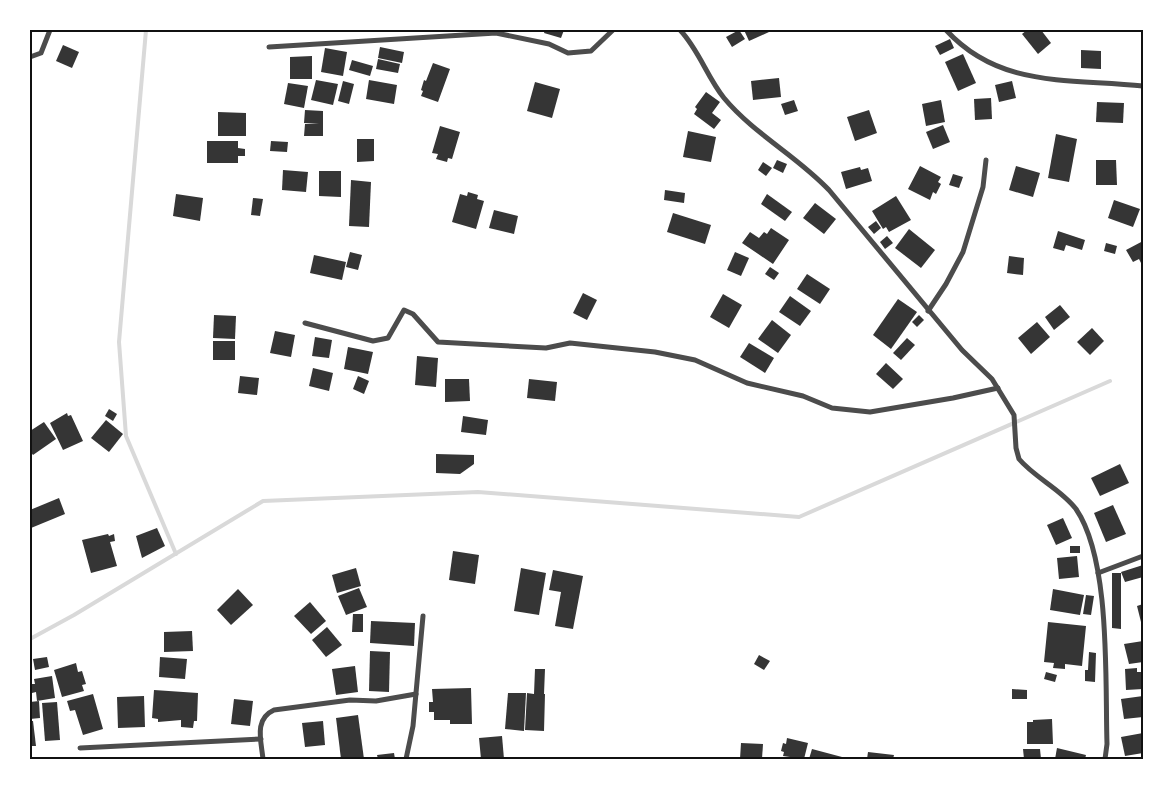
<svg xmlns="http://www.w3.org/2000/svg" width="1173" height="789" font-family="'Nunito Sans',sans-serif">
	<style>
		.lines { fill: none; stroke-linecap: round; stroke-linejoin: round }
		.stream { stroke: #d9d9d9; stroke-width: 4 }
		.building { fill: #353535 }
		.minor { stroke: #4c4c4c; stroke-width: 5 }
		.neatline { fill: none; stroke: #111; stroke-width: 2 }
	</style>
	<rect width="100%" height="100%" fill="#fff"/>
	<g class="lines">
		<g class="stream">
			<polyline points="146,30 119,342 126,436 176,554"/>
			<polyline points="30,639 74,615 263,501 478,492 799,517 1110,381"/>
		</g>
	</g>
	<g class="building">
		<polygon points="545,30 564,30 561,38 544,33"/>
		<polygon points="739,30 745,39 732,47 726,37"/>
		<polygon points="744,30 768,30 769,32 749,41"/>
		<polygon points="1027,30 1041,30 1051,43 1038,54 1022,34"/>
		<polygon points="950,39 954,48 940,55 935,46"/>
		<polygon points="63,45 79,52 72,68 56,61"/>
		<polygon points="380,47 404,52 402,63 378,58"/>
		<polygon points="325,48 347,52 343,76 321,72"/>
		<polygon points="1081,50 1101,51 1101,69 1081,68"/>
		<polygon points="963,54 976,83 958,91 945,62"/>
		<polygon points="312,56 312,79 290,79 290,57"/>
		<polygon points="378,59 400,64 398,73 376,69"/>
		<polygon points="352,60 373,66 370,76 349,70"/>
		<polygon points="433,63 450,69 438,102 421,96 423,91 421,90 424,80 426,81"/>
		<polygon points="779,78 781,97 753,100 751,81"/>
		<polygon points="316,80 338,84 333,105 311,100"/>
		<polygon points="369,80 397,85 394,104 366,99"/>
		<polygon points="343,81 354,84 349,104 338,101"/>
		<polygon points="1012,81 1016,98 999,102 995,85"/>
		<polygon points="535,82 560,89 552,118 527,111"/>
		<polygon points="288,83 308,86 304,108 284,104"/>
		<polygon points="706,92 720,102 712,113 721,120 714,129 694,114 697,109 695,107"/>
		<polygon points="991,98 992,119 975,120 974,99"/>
		<polygon points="794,100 798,111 785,115 781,104"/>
		<polygon points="941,100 945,122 926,126 922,104"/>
		<polygon points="1097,102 1124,103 1123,123 1096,122"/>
		<polygon points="305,110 323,111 323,136 304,136 305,124 319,124 304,123"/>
		<polygon points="869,110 877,133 855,141 847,117"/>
		<polygon points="218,112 246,113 246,136 218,136"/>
		<polygon points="943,125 950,142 933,149 926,132"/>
		<polygon points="440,126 460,132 452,159 448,158 447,162 436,159 438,154 432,153"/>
		<polygon points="688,131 716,137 711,162 683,157"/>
		<polygon points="1056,134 1077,139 1069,182 1048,178"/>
		<polygon points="357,139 374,139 374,161 357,162"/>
		<polygon points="207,141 238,141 238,148 245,149 245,156 238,156 238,163 207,163"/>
		<polygon points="271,141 288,142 287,152 270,151"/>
		<polygon points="777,160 787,164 783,173 773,168"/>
		<polygon points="1096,160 1116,160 1117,185 1096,185"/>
		<polygon points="763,162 772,168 766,176 758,170"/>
		<polygon points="920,166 941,177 938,182 941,184 936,194 933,192 930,200 908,189"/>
		<polygon points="1016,166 1040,173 1033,197 1009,190"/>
		<polygon points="860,167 861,170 868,168 872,181 846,189 841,172"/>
		<polygon points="283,170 308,172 306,192 282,190"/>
		<polygon points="319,171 341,171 341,197 319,196"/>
		<polygon points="953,174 963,177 959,188 949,185"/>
		<polygon points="351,180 371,182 369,227 349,226"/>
		<polygon points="665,190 685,193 684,203 664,200"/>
		<polygon points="468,192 478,195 477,199 484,201 476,229 452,222 460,194 467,196"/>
		<polygon points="176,194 203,198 200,221 173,216"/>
		<polygon points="767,194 792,212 785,221 761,204"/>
		<polygon points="896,196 911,220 889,232 886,227 883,229 872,211"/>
		<polygon points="253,198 263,199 260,216 251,215"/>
		<polygon points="1114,200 1140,209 1133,227 1108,218"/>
		<polygon points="815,203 836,219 824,234 803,218"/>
		<polygon points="494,210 518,216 514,234 489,228"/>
		<polygon points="673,213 711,225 705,244 667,232"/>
		<polygon points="876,221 881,228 874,234 868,227"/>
		<polygon points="771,228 789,240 773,264 742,243 750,232 759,238 764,232 767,234"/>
		<polygon points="909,229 935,250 921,268 895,248"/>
		<polygon points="1058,231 1085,240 1082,250 1066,245 1064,251 1053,248"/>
		<polygon points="887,236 893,243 885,249 880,242"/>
		<polygon points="1143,241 1143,262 1141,263 1139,259 1133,262 1126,250"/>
		<polygon points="1106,243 1117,246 1115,254 1104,251"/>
		<polygon points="350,252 362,255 358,270 346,267"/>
		<polygon points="735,252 749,258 741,276 727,270"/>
		<polygon points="314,255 346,262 342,280 310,273"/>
		<polygon points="1009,256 1024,258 1023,275 1007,273"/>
		<polygon points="770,267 779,273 774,280 765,274"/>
		<polygon points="807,274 830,289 820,304 797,289"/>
		<polygon points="583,293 597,300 587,320 573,313"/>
		<polygon points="723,294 742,305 729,328 710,317"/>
		<polygon points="790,296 811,311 800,326 779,312"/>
		<polygon points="898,299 917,312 891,349 873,335"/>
		<polygon points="1060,305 1070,317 1054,330 1045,317"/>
		<polygon points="214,315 236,316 235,339 213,338"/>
		<polygon points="919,315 924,320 917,327 912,322"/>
		<polygon points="772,320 791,335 778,353 758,339"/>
		<polygon points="1037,322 1050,337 1031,354 1018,338"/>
		<polygon points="1092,328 1104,341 1090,355 1077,342"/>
		<polygon points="275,331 295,335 291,357 270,353"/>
		<polygon points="315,337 332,340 329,358 312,356"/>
		<polygon points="907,338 915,345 901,360 893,353"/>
		<rect x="213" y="341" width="22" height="19"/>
		<polygon points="749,343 774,358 765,373 740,357"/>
		<polygon points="348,347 373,352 368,374 344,369"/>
		<polygon points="417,356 438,358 436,387 415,385"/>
		<polygon points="886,363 903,379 893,389 876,374"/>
		<polygon points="313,368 333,373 329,391 309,386"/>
		<polygon points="240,376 259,378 257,395 238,393"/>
		<polygon points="358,376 369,381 364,394 353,389"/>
		<polygon points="445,379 469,379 470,401 445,402"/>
		<polygon points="529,379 557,382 555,401 527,398"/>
		<polygon points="109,409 117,414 113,421 105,416"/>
		<polygon points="67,413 68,416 71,415 83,441 63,450 50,423"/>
		<polygon points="463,416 488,420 486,435 461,432"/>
		<polygon points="106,420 123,434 109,452 91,438"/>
		<polygon points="44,422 56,439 33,455 30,451 30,431"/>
		<polygon points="436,454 474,455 474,464 460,474 436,473"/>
		<polygon points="1120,464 1129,483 1100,496 1091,478"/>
		<polygon points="59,498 65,514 31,528 30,510"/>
		<polygon points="1113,505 1126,534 1106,542 1094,513"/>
		<polygon points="1063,518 1072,538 1056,545 1047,525"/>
		<polygon points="157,528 165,546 142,558 136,536"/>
		<polygon points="108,534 109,536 114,534 115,541 110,542 117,566 91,573 82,540"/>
		<rect x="1070" y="546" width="10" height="7"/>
		<polygon points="453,551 479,555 475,584 449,580"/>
		<polygon points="1077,556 1079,577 1059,579 1057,558"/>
		<polygon points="1143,565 1143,577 1125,582 1121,572"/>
		<polygon points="356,568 361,586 337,593 332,575"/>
		<polygon points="521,568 546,573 539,615 514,611"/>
		<polygon points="553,570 583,576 573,629 555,626 561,592 549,590"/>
		<polygon points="1112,573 1121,573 1121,629 1112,628"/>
		<polygon points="359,588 367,607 346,615 338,596"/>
		<polygon points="238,589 253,605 231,625 217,610"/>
		<polygon points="1053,589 1084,595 1080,615 1050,610"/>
		<polygon points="1086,595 1094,596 1091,615 1083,614"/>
		<polygon points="310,602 326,621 311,634 294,616"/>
		<polygon points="1143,604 1143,621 1141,622 1137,606"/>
		<polygon points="353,614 363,614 363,632 352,632"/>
		<polygon points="371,621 415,623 414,646 370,643"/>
		<polygon points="1048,622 1086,626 1082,666 1065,664 1065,669 1053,668 1054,663 1044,662"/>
		<polygon points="327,627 342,645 326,657 312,640"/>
		<polygon points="192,631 193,651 164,652 164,632"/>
		<polygon points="1143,641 1143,662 1129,664 1124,644"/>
		<polygon points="370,651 390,652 389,692 369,691"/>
		<polygon points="1089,652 1096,653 1095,682 1085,681 1085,670 1088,670"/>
		<polygon points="759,655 770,661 764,670 754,664"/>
		<polygon points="47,657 49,667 35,670 33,659"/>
		<polygon points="160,657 187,659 185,679 159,677"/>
		<polygon points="76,663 78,672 82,671 86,684 82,685 84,691 62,697 54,670"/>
		<polygon points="355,666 358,692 336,695 332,669"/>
		<polygon points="1137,668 1137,672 1143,672 1143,689 1126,690 1125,669"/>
		<polygon points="535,669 545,669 544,694 538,694 545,694 544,731 525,730 527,693 534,694"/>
		<polygon points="1046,672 1057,675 1055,682 1044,679"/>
		<polygon points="52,676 55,698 37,701 36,692 32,693 31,684 35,684 34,679"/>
		<polygon points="471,688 472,724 450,724 450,720 434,720 434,712 429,712 429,702 433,702 432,689"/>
		<polygon points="1012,689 1027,690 1027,699 1012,699"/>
		<polygon points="154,690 198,693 197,721 194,721 193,728 181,727 181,720 158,722 158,719 152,718"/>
		<polygon points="508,693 526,693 524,731 505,729"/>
		<polygon points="93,694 103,729 83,735 75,710 70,711 67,701"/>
		<polygon points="144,696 145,727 118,728 117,697"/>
		<polygon points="1143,696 1143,717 1124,719 1121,699"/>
		<polygon points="234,699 253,701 250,726 231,724"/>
		<polygon points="39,701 40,718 30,719 30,702"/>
		<polygon points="57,702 60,740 45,741 42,703"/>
		<polygon points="358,715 364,759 341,759 336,718"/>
		<polygon points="1052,719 1053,744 1027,744 1027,722 1033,722 1033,720"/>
		<polygon points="30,721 33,721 36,746 30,746"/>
		<polygon points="323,721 325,745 305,747 302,723"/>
		<polygon points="1143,733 1143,753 1125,756 1121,737"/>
		<polygon points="502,736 504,759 481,759 479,738"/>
		<polygon points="787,738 808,743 804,759 783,756 784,752 781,751 783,743 786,744"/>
		<polygon points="741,743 763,744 762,759 740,759"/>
		<polygon points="1057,748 1086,755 1085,759 1055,759"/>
		<polygon points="812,749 842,757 842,759 809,759"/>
		<polygon points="1023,749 1040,749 1041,759 1024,759"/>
		<polygon points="868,752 894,755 893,759 867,759"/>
		<polygon points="394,753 395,759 378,759 377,755"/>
	</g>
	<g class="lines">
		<g class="minor">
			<path d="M680,30C699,50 707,77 724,98C754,134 797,156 829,190L962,350L992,379L1014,415L1016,448L1019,459C1035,478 1061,489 1076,509C1111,560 1105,681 1107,744L1105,759"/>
			<path d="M946,30C1000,89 1070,78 1143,86"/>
			<polyline points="269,47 496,33 549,44 568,53 591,51 613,30"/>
			<polyline points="30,57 41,53 50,30"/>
			<polyline points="928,311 946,284 963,252 983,187 986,160"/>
			<polyline points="305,323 373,341 388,338 404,310 413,314 438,342 546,348 570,343 655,352 695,360 747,383 803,396 832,408 870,412 953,398 998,388"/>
			<polyline points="1098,573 1143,556"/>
			<polyline points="80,748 261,739"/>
			<path d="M263,759C261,740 254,719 274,710L350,700L376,701L416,694"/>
			<polyline points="406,759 413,726 423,616"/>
		</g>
	</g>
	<rect width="1173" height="789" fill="none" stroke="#ffffff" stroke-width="62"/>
	<rect x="31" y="31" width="1111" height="727" class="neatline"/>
</svg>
